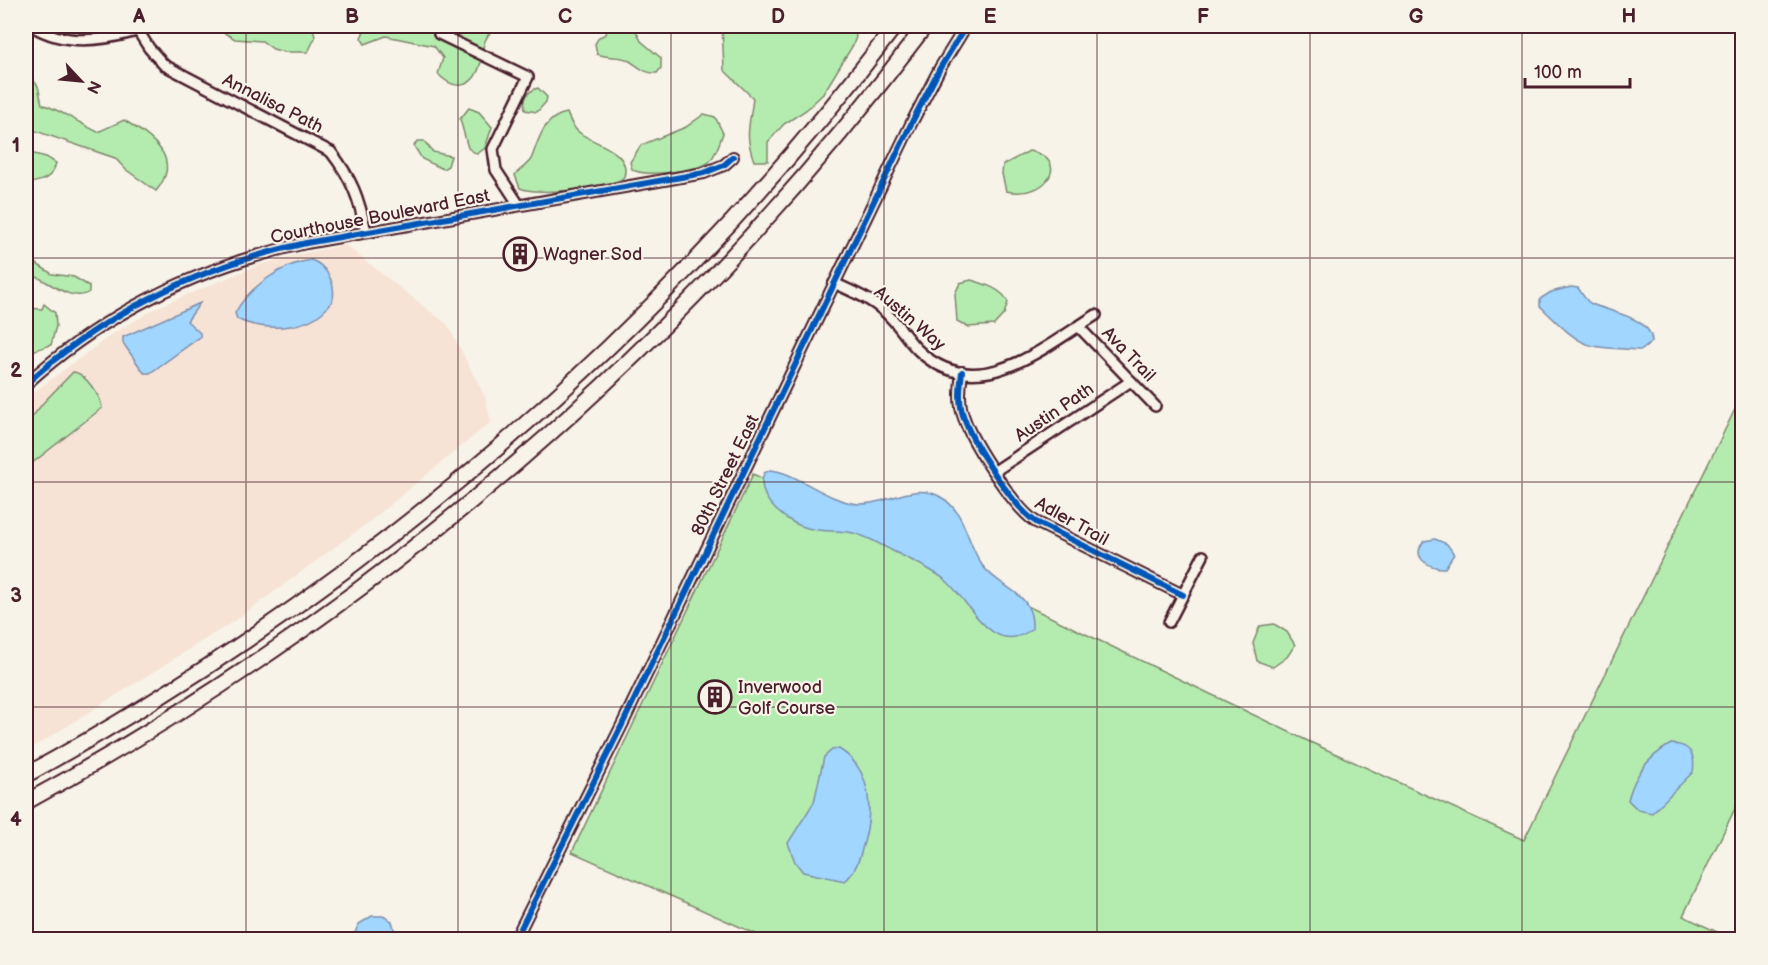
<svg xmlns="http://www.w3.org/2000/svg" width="1768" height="965" font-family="'Balsamiq Sans',sans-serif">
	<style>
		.built { fill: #f6e3d5 }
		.green { fill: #b4ecaf; stroke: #7f866d; stroke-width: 1.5 }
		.water { fill: #a0d6ff; stroke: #7e8daa; stroke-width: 1.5 }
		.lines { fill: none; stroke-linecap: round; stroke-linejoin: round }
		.minor-casing { stroke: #4a1f2b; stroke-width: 14 }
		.highway-casing { stroke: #4a1f2b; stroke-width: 18 }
		.minor { stroke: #f7f3e8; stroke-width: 9 }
		.highway { stroke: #f7f3e8; stroke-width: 14 }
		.cycleway-casing { stroke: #f7f3e8; stroke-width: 10 }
		.cycleway { stroke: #0057b8; stroke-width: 6 }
		.grid { fill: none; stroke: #4a1f2b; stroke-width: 1.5; stroke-opacity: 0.55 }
		.labels { text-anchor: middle; stroke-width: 4.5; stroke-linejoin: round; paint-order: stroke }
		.street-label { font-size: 18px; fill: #4a1f2b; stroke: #f7f3e8 }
		.poi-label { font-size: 18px; fill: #4a1f2b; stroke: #f7f3e8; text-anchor: start }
		.neatline { fill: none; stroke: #4a1f2b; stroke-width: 2 }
		.grid-label { font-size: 20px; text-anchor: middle; font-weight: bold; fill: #4a1f2b }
	</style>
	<rect width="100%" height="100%" fill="#f7f3e8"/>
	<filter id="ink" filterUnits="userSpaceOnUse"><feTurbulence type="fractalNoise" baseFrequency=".0167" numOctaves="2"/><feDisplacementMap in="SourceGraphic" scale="12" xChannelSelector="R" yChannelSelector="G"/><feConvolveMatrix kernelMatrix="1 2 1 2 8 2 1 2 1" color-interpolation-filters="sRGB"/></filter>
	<g filter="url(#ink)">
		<polygon class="built" points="345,245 448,325 485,397 491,422 369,522 237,619 26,752 26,398 111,335 158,307 256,266 295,255"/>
		<g class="green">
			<polygon points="212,26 313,26 315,38 308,52 284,52 273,49 262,41 235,39"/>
			<path d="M366,26H502C494,28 488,33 485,41C482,48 483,57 480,65C473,89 454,91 438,74L443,58L434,46L386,36L365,44L361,38Z"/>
			<path d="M609,26H638L636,31L641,41L661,58V68L657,73C643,74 638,65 626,59C618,56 607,58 597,54L595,44L599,37L606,34Z"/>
			<path d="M722,26L853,27L856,37L853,45L823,94L806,110L784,124L768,142V161H754C744,134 750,125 753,98L724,70Z"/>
			<path d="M26,71L38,86L42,104C62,111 79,123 98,132L124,120C151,137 184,158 156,191L125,169L115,158L33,130L26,138Z"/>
			<path d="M538,88L547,97L546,102L537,112L525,110C523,99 527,91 538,88Z"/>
			<polygon points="469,108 479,112 492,127 485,148 477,154 468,148 460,119"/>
			<path d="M567,113C570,120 573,129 580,133C594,144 632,151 624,177C612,189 536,196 520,188L515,175C520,168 530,164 532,157C539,138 544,117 567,113Z"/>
			<path d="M704,114L715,117L723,133C720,142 716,155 709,162C699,171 642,178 632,169L630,162L641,145L686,127Z"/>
			<polygon points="417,141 424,141 433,152 451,156 448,166 443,169 422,159 414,146"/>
			<path d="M1029,151C1071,158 1049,200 1006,191L1002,174L1003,165Z"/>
			<path d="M26,152L46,157L56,163C52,180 41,181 26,184Z"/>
			<path d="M26,257L52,274L74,277L89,286V292C70,305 45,276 26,273Z"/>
			<path d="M971,280C985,284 1002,289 1008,302L1004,314L994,325L968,327L957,321L955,294L960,283Z"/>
			<polygon points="44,304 55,313 56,326 51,345 26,353 26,308 42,309"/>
			<path d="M73,372C84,372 102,398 102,408L26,468V425L43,403Z"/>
			<polygon points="1742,395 1742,794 1683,916 1732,939 767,939 572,852 753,474 1310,742 1524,840"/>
			<polygon points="1274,624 1287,632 1295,645 1287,657 1273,667 1257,661 1253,643 1260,626"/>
		</g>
		<g class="water">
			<path d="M311,260C326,265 336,283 333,299C316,331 265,333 237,319L235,313C249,287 282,264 311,260Z"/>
			<path d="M1571,287L1578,288C1582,293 1584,299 1590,303C1606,312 1652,316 1652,342L1642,350C1581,347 1584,349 1540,306V299L1551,292Z"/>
			<polygon points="200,303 187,321 200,333 200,337 150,373 144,373 123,343 123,337"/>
			<path d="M770,470C795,471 827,502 859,504C888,505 912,482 939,496C966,510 966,542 982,565C1001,591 1034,590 1032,629C991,660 969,598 944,579C928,567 908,559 891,550C879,544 867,536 853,533C840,530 825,532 812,529C788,525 754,499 764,473Z"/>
			<path d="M1435,539L1447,544L1454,554L1445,568C1430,569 1410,558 1424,541Z"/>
			<path d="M1671,744C1689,744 1696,754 1693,772L1652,813L1638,810L1628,800C1634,776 1649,756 1671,744Z"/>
			<path d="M839,749C874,770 873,815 862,849C859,861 855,873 845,881L803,872L795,862L788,843L814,802L824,757L832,750Z"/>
			<polygon points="372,916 383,916 392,921 397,939 352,939 359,924"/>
		</g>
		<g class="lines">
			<g class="minor-casing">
				<g id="minor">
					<path d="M32,26C65,46 102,41 137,31"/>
					<path d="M135,26L149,48L164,65L331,152C352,179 359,198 366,232"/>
					<polyline points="439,34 528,77 493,149 496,170 519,205"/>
					<path d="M834,283C856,293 876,301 892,319C902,329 908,341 919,351C978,406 1044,347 1096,315"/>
					<polyline points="1078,326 1155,406"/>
					<path d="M962,372C960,388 958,403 964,418C972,443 1015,509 1036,522L1183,595"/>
					<path d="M26,384C105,312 202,266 306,243L704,173L724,165L733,157"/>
					<polyline points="995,471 1131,381"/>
					<polyline points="1169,622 1203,556"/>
					<polyline points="515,940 623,723 912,122 940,68 966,26"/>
				</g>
			</g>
			<g class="highway-casing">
				<g id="highway">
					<path d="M26,775C363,591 663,332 895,26"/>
					<path d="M26,802C377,611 685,346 925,26"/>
				</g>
			</g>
			<use href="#minor" class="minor"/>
			<use href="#highway" class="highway"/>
			<g class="cycleway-casing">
				<g id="cycleway">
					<path d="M962,372C960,388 958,403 964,418C972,443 1015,509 1036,522L1183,595"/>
					<path d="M26,384C105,312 202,266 306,243L704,173L724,165L733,157"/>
					<polyline points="515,940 623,723 912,122 940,68 966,26"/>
				</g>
			</g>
			<use href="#cycleway" class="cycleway"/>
		</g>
	</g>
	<path class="grid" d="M246,26V940M458,26V940M671,26V940M884,26V940M1097,26V940M1310,26V940M1522,26V940M26,258H1742M26,482H1742M26,707H1742"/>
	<defs>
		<g id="building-ring" transform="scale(1.725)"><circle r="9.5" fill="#f7f3e8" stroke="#4a1f2b" stroke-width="1.5"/><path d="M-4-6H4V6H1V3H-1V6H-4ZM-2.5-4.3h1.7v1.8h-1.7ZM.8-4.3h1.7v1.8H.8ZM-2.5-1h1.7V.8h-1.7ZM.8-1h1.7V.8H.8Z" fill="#4a1f2b"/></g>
	</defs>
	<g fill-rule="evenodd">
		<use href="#building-ring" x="520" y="254"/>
		<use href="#building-ring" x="715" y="697"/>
	</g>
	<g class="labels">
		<g class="street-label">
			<text transform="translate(273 103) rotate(27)" y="6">Annalisa Path</text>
			<text transform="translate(380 216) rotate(-11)" y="6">Courthouse Boulevard East</text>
			<text transform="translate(910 318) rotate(41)" y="6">Austin Way</text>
			<text transform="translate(1129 354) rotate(46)" y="6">Ava Trail</text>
			<text transform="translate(1054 412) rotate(-34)" y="6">Austin Path</text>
			<text transform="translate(725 475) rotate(-64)" y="6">80th Street East</text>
			<text transform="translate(1072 521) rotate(29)" y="6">Adler Trail</text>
		</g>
		<g class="poi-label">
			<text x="543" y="260">Wagner Sod</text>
			<text x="738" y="693">Inverwood<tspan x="738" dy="21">Golf Course</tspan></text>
		</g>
	</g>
	<rect width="1768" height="965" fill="none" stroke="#f7f3e8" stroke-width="66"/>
	<g transform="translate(81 81) rotate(116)" stroke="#f7f3e8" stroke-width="4.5" paint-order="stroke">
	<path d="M0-4.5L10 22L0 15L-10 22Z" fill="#4a1f2b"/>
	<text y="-9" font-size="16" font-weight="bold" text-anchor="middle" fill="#4a1f2b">N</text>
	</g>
	<path d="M1525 78v9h105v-9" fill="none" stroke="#4a1f2b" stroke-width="3"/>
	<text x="1534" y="78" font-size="18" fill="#4a1f2b" stroke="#f7f3e8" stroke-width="4.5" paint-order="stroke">100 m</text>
	<rect x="33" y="33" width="1702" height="899" class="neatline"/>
	<g class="grid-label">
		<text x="139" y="23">A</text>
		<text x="352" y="23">B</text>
		<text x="565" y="23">C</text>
		<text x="778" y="23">D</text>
		<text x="990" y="23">E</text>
		<text x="1203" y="23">F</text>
		<text x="1416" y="23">G</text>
		<text x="1629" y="23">H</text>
		<text x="16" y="152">1</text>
		<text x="16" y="377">2</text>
		<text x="16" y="602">3</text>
		<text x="16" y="826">4</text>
	</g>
</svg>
